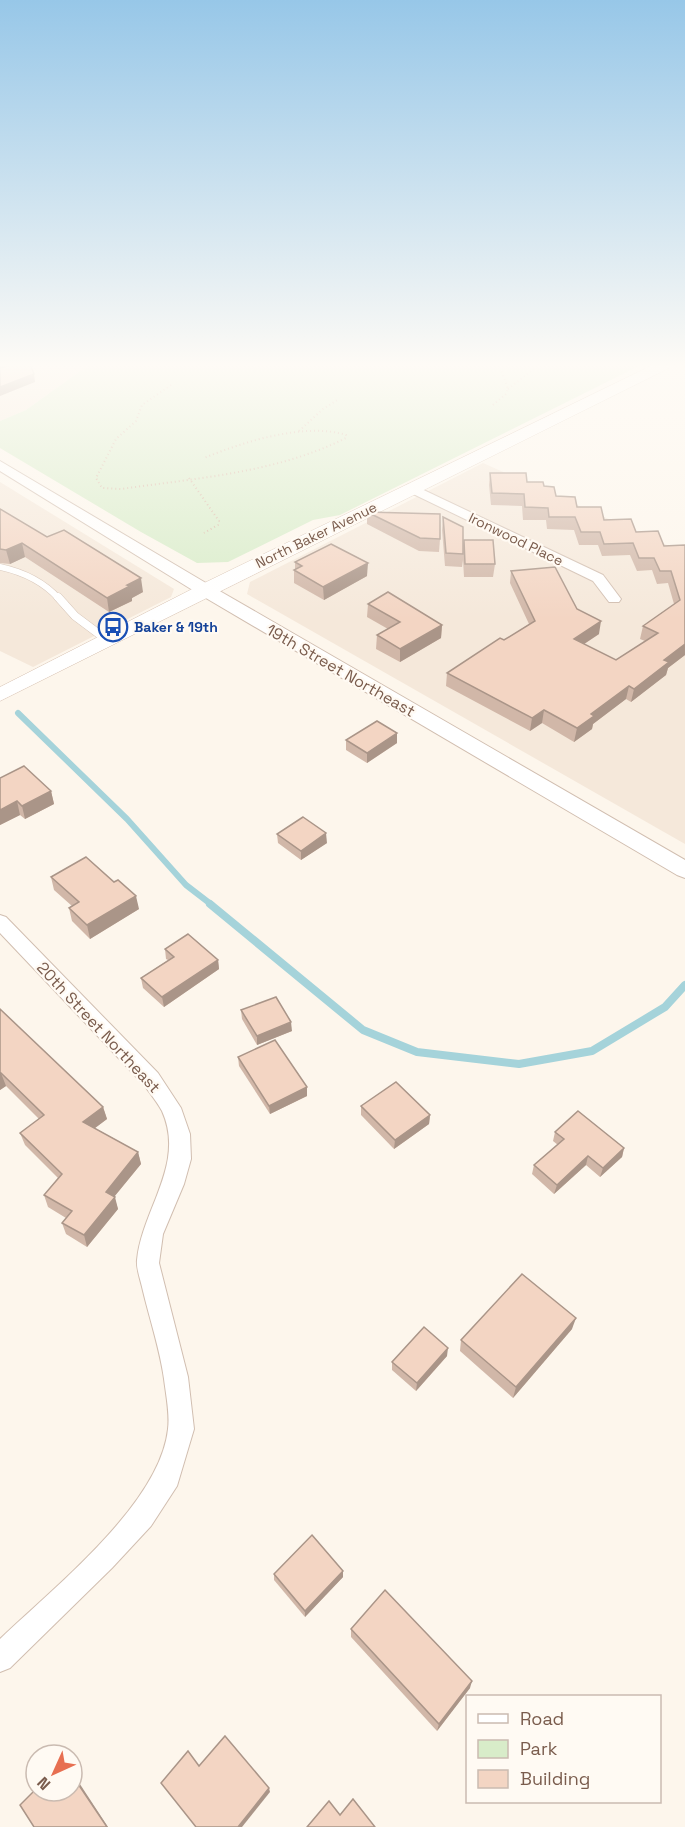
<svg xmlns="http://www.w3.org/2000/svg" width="685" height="1827" font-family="'Space Grotesk',sans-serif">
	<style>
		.residential { fill: #f5e8da }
		.green { fill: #d8ecc9 }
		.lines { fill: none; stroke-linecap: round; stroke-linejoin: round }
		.stream-far1 { stroke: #a5d3da; stroke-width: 6 }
		.stream { stroke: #a5d3da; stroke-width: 8 }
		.canal { fill: #bfe3e8; fill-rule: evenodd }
		.service-far1-casing { stroke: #d1beb0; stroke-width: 7 }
		.service-casing { stroke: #d1beb0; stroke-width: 9 }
		.minor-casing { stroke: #d1beb0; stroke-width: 2 }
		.tertiary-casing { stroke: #d1beb0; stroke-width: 2 }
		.secondary-casing { stroke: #d6c0b0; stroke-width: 1 }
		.path { stroke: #d9b8a5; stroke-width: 2; stroke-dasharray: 1 3; stroke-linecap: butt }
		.service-far1 { stroke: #fff; stroke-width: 6 }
		.service { stroke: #fff; stroke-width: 8 }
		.minor { fill: #fff; fill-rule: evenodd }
		.tertiary { fill: #fff; fill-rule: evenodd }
		.secondary { fill: #fff; fill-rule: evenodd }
		.wall { fill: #d1b7a8 }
		.shaded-wall { fill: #aa9588 }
		.building { fill: #f3d5c3; stroke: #aa9588; stroke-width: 1.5 }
		.labels { text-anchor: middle; stroke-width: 4.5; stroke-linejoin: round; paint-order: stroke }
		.far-street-label { font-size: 14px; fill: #7a5c4d; stroke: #fffaf3 }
		.far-transit-label { font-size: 14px; font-weight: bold; fill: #164399; stroke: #fffaf3; text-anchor: start }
		.street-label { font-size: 16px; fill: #7a5c4d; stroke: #fffaf3 }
	</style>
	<rect width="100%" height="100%" fill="#fdf6ec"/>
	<g class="residential">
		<polygon points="0,364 90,364 26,410 0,421"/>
		<polygon points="483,463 685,553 685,844 247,594 250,582"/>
		<polygon points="0,482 174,589 171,597 33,667 0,651"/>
	</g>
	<polygon class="green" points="90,364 643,364 340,515 313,520 228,562 197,563 141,532 0,448 0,421 26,410"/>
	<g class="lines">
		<polyline class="stream-far1" points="18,713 127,819 186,885 212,905"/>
		<polyline class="stream" points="210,904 363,1030 417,1052 519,1064 592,1051 665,1007 685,985"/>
		<polygon class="canal" points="0,364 10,364 0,369"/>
		<g class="service-far1-casing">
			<path id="service-far1" d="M0,567C23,572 43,581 59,599"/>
		</g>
		<g class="service-casing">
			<polyline id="service" points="58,597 75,616 107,640"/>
		</g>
		<g class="minor-casing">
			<g id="minor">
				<polygon points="411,484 603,575 621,599 619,602 609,602 593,581 407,491 407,485"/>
				<path d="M0,915L6,917L158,1073L181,1108L190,1134L191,1159L184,1184L163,1234L159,1263L188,1377L194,1429L177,1486L151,1526L112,1568L10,1668L0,1672V1639C53,1588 160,1504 168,1429C170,1414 166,1395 164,1379C160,1350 150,1320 143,1291C141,1281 136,1269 137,1260C142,1209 186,1164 162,1111C157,1102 150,1093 144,1085L0,933Z"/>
			</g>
		</g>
		<g class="tertiary-casing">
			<polygon id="tertiary" points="0,461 211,586 685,860 685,878 677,875 199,594 0,471"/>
		</g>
		<g class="secondary-casing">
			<polygon id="secondary" points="655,364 673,364 671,367 0,701 0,687 198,586"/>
		</g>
		<g class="path">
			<path d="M171,385L142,405L136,421L116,439L96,478L102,488L121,489C197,478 276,473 346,438V435C305,422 243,442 204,458"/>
			<polyline points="508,389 540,364"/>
			<polyline points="493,405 506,394 508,389 499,364"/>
			<polyline points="299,431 323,409 339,399"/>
			<polyline points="189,478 219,521 218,525 204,533"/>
		</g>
		<use href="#service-far1" class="service-far1"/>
		<use href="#service" class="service"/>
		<use href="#minor" class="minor"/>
		<use href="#tertiary" class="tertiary"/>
		<use href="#secondary" class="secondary"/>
	</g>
	<g class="wall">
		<polygon points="490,473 544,486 556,496 604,520 636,532 664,546 685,545 685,655 668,668 666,675 631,702 626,699 593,724 592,729 574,742 542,723 530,731 446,686 447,673 504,640 529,624 510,583 511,571 577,609 599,634 584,644 616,660 645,641 640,639 643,626 674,604 668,583 657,584 652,570 637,571 630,555 602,556 598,545 579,545 574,530 547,529 546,520 523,520 522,506 491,505 489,485"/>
		<polygon points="0,509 47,537 143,592 132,598 132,601 109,612 25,557 10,564 0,563"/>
		<polygon points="367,512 440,539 439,552 419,551 367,524"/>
		<polygon points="443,517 463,542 495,564 493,577 464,577 463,560 462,567 445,566 442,530"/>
		<polygon points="295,562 367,576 324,600 294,583 294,570 295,569"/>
		<polygon points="368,604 442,625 441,638 400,662 376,649 377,635 388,629 367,617"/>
		<polygon points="346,740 397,743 367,763 346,750"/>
		<polygon points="0,778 51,791 54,804 25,819 20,815 0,825"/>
		<polygon points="277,834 327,843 301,860 278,843"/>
		<polygon points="51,877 139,909 90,939 72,921 69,908 72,906 54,890"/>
		<polygon points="165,949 218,960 219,969 164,1007 143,988 141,978 168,960 166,959"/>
		<polygon points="0,1009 103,1107 107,1119 95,1128 138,1152 141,1164 114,1197 118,1209 87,1247 66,1234 62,1223 66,1218 48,1207 44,1195 58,1178 25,1145 20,1133 39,1119 6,1086 0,1090"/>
		<polygon points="241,1010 292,1031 257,1045 242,1019"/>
		<polygon points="238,1057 307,1096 270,1114 239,1066"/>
		<polygon points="361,1106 430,1115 429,1124 394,1149 361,1115"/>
		<polygon points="555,1132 624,1148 622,1157 600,1177 586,1165 554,1194 532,1174 534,1165 558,1145 553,1141"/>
		<polygon points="572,1329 513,1398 460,1351 461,1340"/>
		<polygon points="447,1356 416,1391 392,1370 392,1362"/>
		<polygon points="274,1574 343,1577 305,1617 274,1580"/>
		<polygon points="351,1629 470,1688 437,1731 351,1637"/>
	</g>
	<g class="shaded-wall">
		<polygon points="34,374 35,382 0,396 0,387"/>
		<polygon points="22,543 25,557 10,564 6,550"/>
		<polygon points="368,563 367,576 324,600 323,587"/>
		<polygon points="141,578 143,592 132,598 132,601 109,612 107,598 127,585"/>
		<polygon points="601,621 599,634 572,652 574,639"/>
		<polygon points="442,625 441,638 400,662 400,649"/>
		<polygon points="685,644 685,655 668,668 666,675 631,702 634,689 664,660"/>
		<polygon points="629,686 626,699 593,724 592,729 574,742 577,728 591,714"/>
		<polygon points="544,710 542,723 530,731 532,718"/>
		<polygon points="397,733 397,743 367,763 367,753"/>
		<polygon points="51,791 54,804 25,819 22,806"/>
		<polygon points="17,801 20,815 0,825 0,810"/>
		<polygon points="326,833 327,843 301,860 301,851"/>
		<polygon points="136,896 139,909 90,939 87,925"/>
		<polygon points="218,960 219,969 164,1007 162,997"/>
		<polygon points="291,1022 292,1031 257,1045 257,1036"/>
		<polygon points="1,1073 6,1086 0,1090 0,1074"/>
		<polygon points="307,1087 307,1096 270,1114 269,1106"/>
		<polygon points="103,1107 107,1119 87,1134 83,1122"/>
		<polygon points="430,1115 429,1124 394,1149 395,1140"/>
		<polygon points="624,1148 622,1157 600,1177 603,1168"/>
		<polygon points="138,1152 141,1164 109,1203 106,1192"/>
		<polygon points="588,1156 586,1165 554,1194 557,1185"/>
		<polygon points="115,1197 118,1209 87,1247 84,1235"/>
		<polygon points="576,1318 572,1329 513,1398 516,1387"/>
		<polygon points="448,1348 447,1356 416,1391 417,1383"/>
		<polygon points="343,1571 343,1577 305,1617 305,1611"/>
		<polygon points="472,1681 470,1688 437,1731 439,1724"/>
		<polygon points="72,1772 108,1827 107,1827 72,1775"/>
		<polygon points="269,1788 270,1792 242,1827 238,1827"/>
	</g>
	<g class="building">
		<polygon points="13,364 30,364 34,374 0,387 0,368"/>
		<polygon points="490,473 526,473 527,482 543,482 544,486 554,487 556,496 575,497 577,507 601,507 604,520 631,519 636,532 658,531 664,546 685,545 685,644 664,660 669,662 634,689 629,686 591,714 594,716 577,728 544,710 532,718 447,673 500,638 504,640 535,621 511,571 555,567 577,609 601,621 574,639 616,660 658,633 643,626 680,600 671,571 660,571 654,558 639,558 633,543 604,544 600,532 581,532 575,517 549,517 548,508 525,507 524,494 492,493"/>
		<polygon points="0,509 47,537 64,530 141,578 127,585 130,586 107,598 22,543 6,550 0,549"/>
		<polygon points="367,512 440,514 440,539 420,538"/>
		<polygon points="443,517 463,527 463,554 446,553"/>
		<polygon points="464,540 493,540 495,564 465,564"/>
		<polygon points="331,544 368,563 323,587 294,570 302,566 295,562"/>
		<polygon points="388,592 442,625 400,649 377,635 400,622 368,604"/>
		<polygon points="377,721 397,733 367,753 346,740"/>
		<polygon points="24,766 51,791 22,806 17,801 0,810 0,778"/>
		<polygon points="303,817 326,833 301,851 277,834"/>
		<polygon points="86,857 114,882 118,880 136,896 87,925 69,908 79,902 51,877"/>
		<polygon points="188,934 218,960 162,997 141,978 174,957 165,949"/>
		<polygon points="276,997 291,1022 257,1036 241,1010"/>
		<polygon points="0,1009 103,1107 83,1122 138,1152 106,1192 115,1197 84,1235 62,1223 72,1211 44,1195 62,1174 20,1133 44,1115 1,1073 0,1074"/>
		<polygon points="275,1040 307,1087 269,1106 238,1057"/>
		<polygon points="396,1082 430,1115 395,1140 361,1106"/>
		<polygon points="578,1111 624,1148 603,1168 588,1156 557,1185 534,1165 564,1139 555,1132"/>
		<polygon points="522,1274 576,1318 516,1387 461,1340"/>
		<polygon points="424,1327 448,1348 417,1383 392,1362"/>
		<polygon points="312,1535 343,1571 305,1611 274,1574"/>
		<polygon points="385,1590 472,1681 439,1724 351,1629"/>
		<polygon points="225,1736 269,1788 238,1827 196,1827 161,1783 188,1751 199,1766"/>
		<polygon points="55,1749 59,1755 49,1755"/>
		<polygon points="72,1775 107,1827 34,1827 20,1805 36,1789 36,1791 72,1791"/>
		<polygon points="353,1799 375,1827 307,1827 329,1801 340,1815"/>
	</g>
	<linearGradient id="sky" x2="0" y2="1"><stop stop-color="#97c7e8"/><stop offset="0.59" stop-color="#fefbf6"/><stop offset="1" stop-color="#fefbf6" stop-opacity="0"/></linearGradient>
	<rect width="685" height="619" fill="url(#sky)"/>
	<defs>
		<g id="bus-ring" transform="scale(1.5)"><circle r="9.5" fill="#fffaf3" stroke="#1a4fb4" stroke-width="1.5"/><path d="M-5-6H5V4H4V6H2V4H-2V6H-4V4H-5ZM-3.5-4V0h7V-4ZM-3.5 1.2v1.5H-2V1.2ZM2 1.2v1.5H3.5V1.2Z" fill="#1a4fb4"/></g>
	</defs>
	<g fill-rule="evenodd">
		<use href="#bus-ring" x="113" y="627"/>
	</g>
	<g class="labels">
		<g class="far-street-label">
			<text transform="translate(316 535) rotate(-26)" y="5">North Baker Avenue</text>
			<text transform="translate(516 539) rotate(26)" y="5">Ironwood Place</text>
		</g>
		<g class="far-transit-label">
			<text x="134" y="632">Baker &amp; 19th</text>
		</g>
		<g class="street-label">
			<text transform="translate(341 670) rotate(30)" y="6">19th Street Northeast</text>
			<text transform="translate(99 1027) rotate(47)" y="6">20th Street Northeast</text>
		</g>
	</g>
	<rect x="466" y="1695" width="195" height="108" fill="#fffaf3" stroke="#cabbb1" stroke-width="1.5"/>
	<rect x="478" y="1714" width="30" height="9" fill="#ffffff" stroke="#cabbb1" stroke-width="1.5"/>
	<text x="520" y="1725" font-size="18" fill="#7a5c4d">Road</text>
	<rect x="478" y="1740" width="30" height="18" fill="#d8ecc9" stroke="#cabbb1" stroke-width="1.5"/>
	<text x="520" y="1755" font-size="18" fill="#7a5c4d">Park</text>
	<rect x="478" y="1770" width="30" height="18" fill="#f3d5c3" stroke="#cabbb1" stroke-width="1.5"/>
	<text x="520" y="1785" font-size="18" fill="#7a5c4d">Building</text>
	<g transform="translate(54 1773) rotate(225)"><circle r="28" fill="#fffaf3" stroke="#cabbb1" stroke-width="1.5"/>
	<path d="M0-4.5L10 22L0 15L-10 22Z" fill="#e76f51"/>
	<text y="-9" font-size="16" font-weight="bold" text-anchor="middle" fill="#7a5c4d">N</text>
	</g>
</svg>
